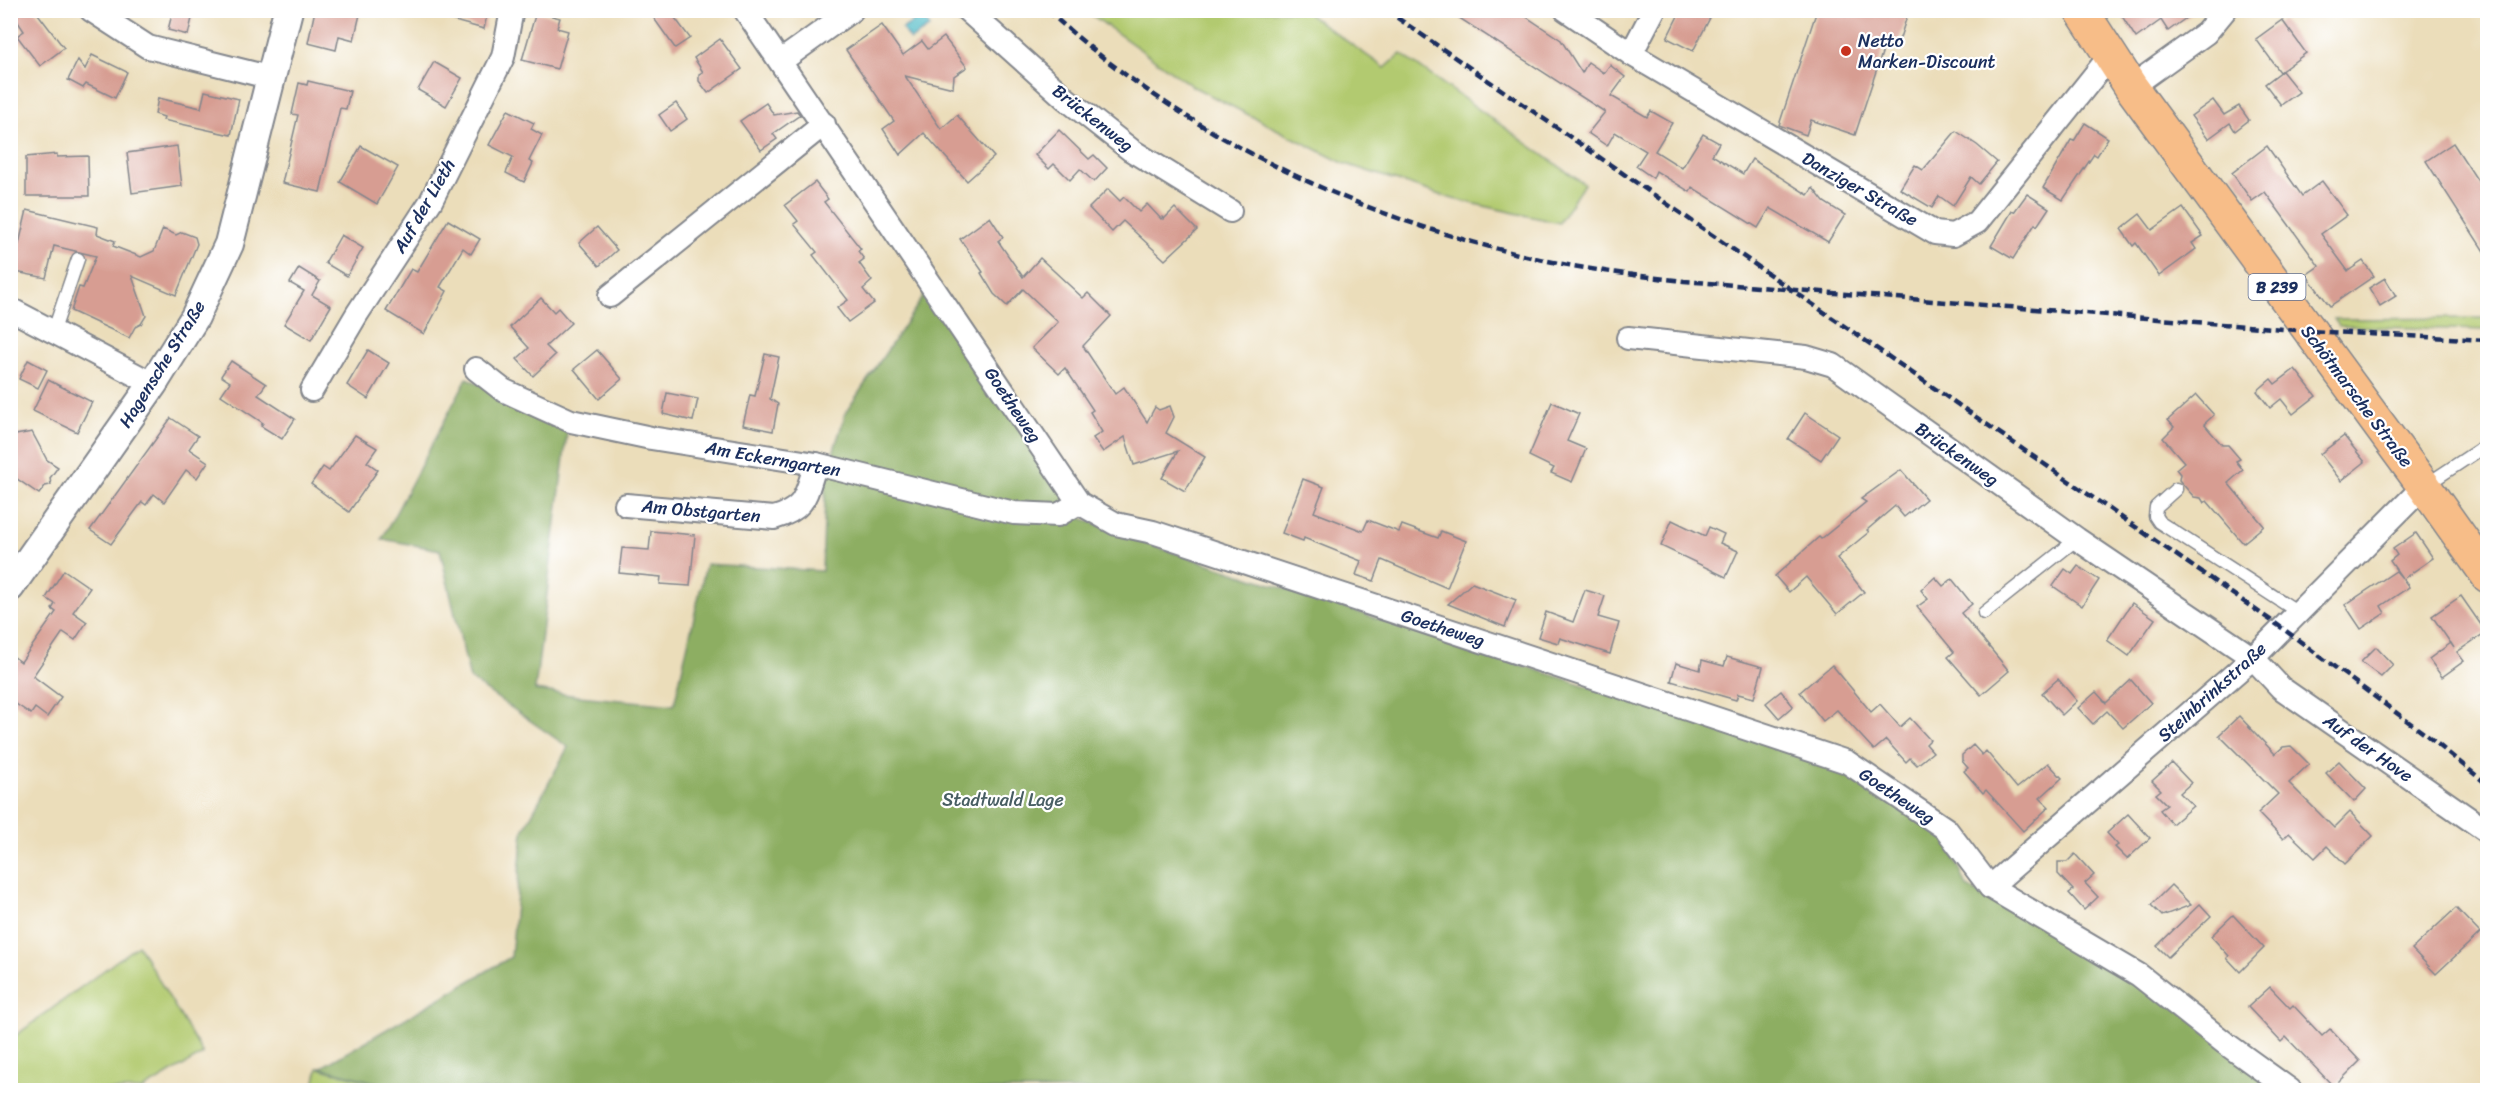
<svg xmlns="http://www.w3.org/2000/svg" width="2498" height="1101" font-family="Sriracha,sans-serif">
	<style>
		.green { fill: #b2ca6f; stroke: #667c66; stroke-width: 1.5 }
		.forest { fill: #8dae62; stroke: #546e60; stroke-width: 1.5 }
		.water { fill: #4bb9c4; stroke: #337491; stroke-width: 1.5 }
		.building { fill: #d79d92 }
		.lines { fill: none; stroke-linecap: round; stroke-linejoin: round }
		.service-casing { stroke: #83868c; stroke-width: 15 }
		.minor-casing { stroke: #83868c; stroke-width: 26 }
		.tertiary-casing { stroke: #83868c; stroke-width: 32 }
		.primary-casing { stroke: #83868c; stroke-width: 36 }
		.service { stroke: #fff; stroke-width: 12 }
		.minor { stroke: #fff; stroke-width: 22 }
		.tertiary { stroke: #fff; stroke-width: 28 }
		.primary { stroke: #f7bd88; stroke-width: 33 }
		.rail { stroke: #1b2f5e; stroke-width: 4.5; stroke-dasharray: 9 4.5; stroke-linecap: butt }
		.poi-dot { fill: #c8321e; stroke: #fff; stroke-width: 2 }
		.labels { text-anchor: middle; stroke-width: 4.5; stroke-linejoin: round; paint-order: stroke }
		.shield { fill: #fff; stroke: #5f6d8e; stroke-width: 1.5 }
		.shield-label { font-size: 16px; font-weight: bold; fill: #1b2f5e }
		.poi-label { font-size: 18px; fill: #1b2f5e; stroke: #fff; text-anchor: start }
		.street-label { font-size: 18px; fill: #1b2f5e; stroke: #fff }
		.park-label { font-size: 18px; fill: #485e63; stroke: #fff }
	</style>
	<rect width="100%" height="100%" fill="#fff"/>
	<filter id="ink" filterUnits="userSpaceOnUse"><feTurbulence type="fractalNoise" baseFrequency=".0167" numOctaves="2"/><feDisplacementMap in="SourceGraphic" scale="12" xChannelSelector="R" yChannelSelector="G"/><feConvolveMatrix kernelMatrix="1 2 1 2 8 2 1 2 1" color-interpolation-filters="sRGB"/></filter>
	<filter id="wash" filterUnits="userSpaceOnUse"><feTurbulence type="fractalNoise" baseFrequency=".008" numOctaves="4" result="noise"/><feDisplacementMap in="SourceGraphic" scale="24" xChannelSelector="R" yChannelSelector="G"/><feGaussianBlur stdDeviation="1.35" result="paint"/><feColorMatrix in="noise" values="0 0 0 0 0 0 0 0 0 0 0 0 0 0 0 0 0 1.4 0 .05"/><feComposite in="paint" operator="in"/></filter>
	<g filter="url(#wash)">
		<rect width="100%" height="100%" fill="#ebddba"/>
		<g class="green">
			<polygon points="1086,11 1304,11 1385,68 1401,54 1584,184 1559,223 1453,199 1343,163 1192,86"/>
			<polygon points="2487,318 2487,330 2339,326 2334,319"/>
			<polygon points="138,945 203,1054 142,1090 19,1090 11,1076 11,1039"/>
			<polygon points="318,1068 402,1090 313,1090"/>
		</g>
		<polygon class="forest" points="927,291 1079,517 1141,542 1837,767 1947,839 1967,887 2157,986 2280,1090 406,1090 320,1068 511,957 523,831 568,747 470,679 440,550 382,539 467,378 568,425 535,690 578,696 674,705 706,564 822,571 826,475 846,412"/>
		<polygon class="water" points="922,16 930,27 910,40 902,29"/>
		<g id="blocks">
			<g class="building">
				<polygon points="10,10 35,10 64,48 40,66 17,36 24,31"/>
				<polygon points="173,10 194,10 188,35 168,30"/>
				<polygon points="315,10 361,10 354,40 339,36 336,50 308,43"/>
				<polygon points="436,10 488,10 484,29 436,16"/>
				<polygon points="648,10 669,10 690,38 675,48"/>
				<polygon points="1447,10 1516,10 1561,40 1582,73 1588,62 1604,73 1610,65 1625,77 1611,96 1647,117 1651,111 1672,123 1655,151 1682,168 1703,134 1719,143 1712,155 1743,174 1752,159 1808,195 1813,188 1824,202 1845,215 1828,242 1770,208 1758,228 1692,187 1690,192 1656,171 1653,178 1636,166 1646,151 1615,132 1607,146 1588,133 1605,112"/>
				<polygon points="1681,10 1714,10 1693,51 1667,38"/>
				<polygon points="1817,10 1909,10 1898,44 1886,41 1855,135 1811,120 1806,135 1779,125"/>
				<polygon points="2118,10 2197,10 2168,31 2161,20 2136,38"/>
				<polygon points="536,12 560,18 557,28 568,31 557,69 522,60"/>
				<polygon points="2282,20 2306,53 2280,72 2256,39"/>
				<polygon points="882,25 903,55 922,41 928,49 944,37 967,67 954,76 953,88 905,76 941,129 957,115 994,157 967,181 924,133 900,155 883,129 894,121 846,50"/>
				<polygon points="720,39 742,69 708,93 699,81 699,74 703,72 694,58"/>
				<polygon points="92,55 127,72 115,98 86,84 83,88 68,80 78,60 85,69"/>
				<polygon points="434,62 462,78 446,106 418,90"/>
				<polygon points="2282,71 2299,92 2281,105 2265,84"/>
				<polygon points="308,81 350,91 346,109 340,108 320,192 282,183 298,115 292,114 299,83 307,85"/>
				<polygon points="205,91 239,99 231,135 163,120 164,117 155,114 158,98 201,108"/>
				<polygon points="2213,100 2224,115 2239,106 2249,120 2235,131 2230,123 2208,139 2191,116"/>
				<polygon points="676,103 687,119 670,131 659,115"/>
				<polygon points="766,103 774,115 797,111 800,115 773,134 777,139 761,150 740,121"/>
				<polygon points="508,110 534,123 531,129 542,135 529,161 533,163 524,182 506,173 513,157 489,145"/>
				<polygon points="2085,123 2108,138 2097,156 2094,154 2063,200 2043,188 2071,140 2074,141"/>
				<polygon points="1059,130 1089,159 1094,155 1107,168 1094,182 1080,169 1070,180 1054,164 1049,169 1035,155"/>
				<polygon points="1956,131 1977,145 1997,162 1979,184 1971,177 1953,206 1939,196 1932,208 1900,189 1915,165 1923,170"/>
				<polygon points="2453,143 2487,195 2487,256 2426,161"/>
				<polygon points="177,146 182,186 132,193 127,153"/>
				<polygon points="361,146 398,167 377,204 340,182"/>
				<polygon points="2267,146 2302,196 2322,181 2347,215 2321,234 2348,271 2363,261 2374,276 2330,306 2306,275 2319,266 2265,192 2252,201 2232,173"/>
				<polygon points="57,154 57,157 88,156 89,196 26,196 26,157"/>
				<polygon points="815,182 828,199 824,202 861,249 858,251 864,259 859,263 872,281 863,289 874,303 848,322 837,308 848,300 813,255 817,252 794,224 798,221 785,205"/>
				<polygon points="1108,189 1120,201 1124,197 1139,212 1147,204 1161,219 1163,217 1164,219 1175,208 1197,230 1165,260 1123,221 1112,232 1089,208"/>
				<polygon points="2027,194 2049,208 2037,226 2035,224 2013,259 1991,246 2012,211 2014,212"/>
				<polygon points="2183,208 2203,236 2192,243 2196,249 2159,276 2136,243 2133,246 2121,229 2140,214 2152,230"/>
				<polygon points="27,210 98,227 97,234 115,241 113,246 141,257 154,251 163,229 176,235 182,232 195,237 197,244 176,295 132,276 146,316 141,324 135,327 129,338 71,311 79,287 83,288 96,256 54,246 46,278 10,271 13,242 19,244"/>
				<polygon points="990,217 1003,237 998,241 1023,277 1040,258 1083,298 1088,293 1111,316 1083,346 1115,394 1124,387 1147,422 1155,407 1159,410 1170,406 1174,417 1166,433 1205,457 1185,491 1162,478 1178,451 1134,465 1125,437 1103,452 1093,438 1102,432 1090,412 1093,410 1065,368 1059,374 1032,348 1058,322 1023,289 1007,306 994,294 981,273 983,272 960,239"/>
				<polygon points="448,220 480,239 471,254 463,248 440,287 447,291 424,334 386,311 411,269 417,272"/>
				<polygon points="597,227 617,250 599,266 579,243"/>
				<polygon points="341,235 363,248 347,276 325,263"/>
				<polygon points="299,268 320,281 312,295 331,306 311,340 284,324 304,291 290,283"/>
				<polygon points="2385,278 2396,296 2380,306 2369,288"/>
				<polygon points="541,298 554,312 558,308 571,323 546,346 555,355 533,376 517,359 529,348 510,327"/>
				<polygon points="368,350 389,363 368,399 347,385"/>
				<polygon points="597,350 622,379 599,399 574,369"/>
				<polygon points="765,354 779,357 770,399 778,404 773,431 743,425 750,395 755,396"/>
				<polygon points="28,360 47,370 38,388 19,379"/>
				<polygon points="231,361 266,384 258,395 295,419 282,439 261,426 263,423 221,395 230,382 221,376"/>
				<polygon points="2295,369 2316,396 2293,414 2281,399 2270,408 2257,391 2271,379 2275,384"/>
				<polygon points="48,380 92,402 77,432 33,411"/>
				<polygon points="667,393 698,399 693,421 663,414"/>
				<polygon points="2196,395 2214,415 2204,424 2222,445 2228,445 2240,459 2236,461 2243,470 2228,483 2264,526 2243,543 2207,501 2204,503 2201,498 2194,497 2179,480 2180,474 2176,469 2184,462 2163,438 2174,427 2168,420"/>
				<polygon points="1552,402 1579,414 1567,441 1586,449 1572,482 1551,473 1554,468 1529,456"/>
				<polygon points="1805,413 1838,435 1821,460 1788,439"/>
				<polygon points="171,418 198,436 189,449 208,462 197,478 186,470 164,502 154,494 146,505 142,502 111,544 90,530"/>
				<polygon points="32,432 47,460 58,467 50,478 51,485 45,486 39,494 10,474 10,436"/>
				<polygon points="355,435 377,448 367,462 378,470 349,512 311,484 323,467 329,471"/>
				<polygon points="2344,436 2365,462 2341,481 2320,454"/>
				<polygon points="1901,470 1926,499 1904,517 1895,506 1867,530 1869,532 1837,558 1864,592 1837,614 1806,577 1789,592 1775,576 1819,537 1821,539 1866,502 1861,499"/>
				<polygon points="1303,479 1324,487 1314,512 1363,531 1368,520 1399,532 1402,525 1438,538 1441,531 1466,541 1447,588 1382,560 1374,581 1356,575 1361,561 1304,538 1303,541 1282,533"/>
				<polygon points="1672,520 1705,536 1709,527 1724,534 1720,543 1738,551 1726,577 1661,546"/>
				<polygon points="651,531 695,535 690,586 660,584 661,577 619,573 622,548 649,550"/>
				<polygon points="2416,533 2433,558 2403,579 2409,587 2381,606 2385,613 2361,629 2345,605 2396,571 2402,578 2390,561 2397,555 2393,549"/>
				<polygon points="2078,566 2099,580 2082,606 2053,586 2065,569 2072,574"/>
				<polygon points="64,570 90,588 73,612 87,622 75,640 63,632 33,676 61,697 47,717 35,708 31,714 10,700 10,654 21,662 56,612 52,609 55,604 46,598"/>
				<polygon points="1935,577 1943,586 1952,579 1972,604 1961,613 2009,671 1981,695 1948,657 1954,652 1917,607 1928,599 1921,590"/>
				<polygon points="1472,583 1516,600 1505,627 1448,604"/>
				<polygon points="1585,590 1605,596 1598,617 1619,623 1610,654 1560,638 1558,643 1538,637 1546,612 1573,622"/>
				<polygon points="2461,596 2486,632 2457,652 2464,661 2442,677 2429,659 2451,643 2454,648 2432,616"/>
				<polygon points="2132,603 2155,619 2129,656 2107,640"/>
				<polygon points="2376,647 2393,665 2381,677 2361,662"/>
				<polygon points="1727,657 1763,667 1754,698 1738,694 1736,700 1671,681 1676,663 1700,670 1702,660 1724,666"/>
				<polygon points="1832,665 1871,712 1880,704 1900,727 1910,718 1930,740 1926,744 1933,752 1917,765 1910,758 1906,762 1886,740 1874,750 1837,710 1823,721 1800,692"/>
				<polygon points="2058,679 2077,701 2062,715 2042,693"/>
				<polygon points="2131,680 2151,703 2123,728 2107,711 2093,724 2078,708 2096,692 2106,703"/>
				<polygon points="1781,691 1793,706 1779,718 1766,703"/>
				<polygon points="2239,716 2275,754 2283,747 2291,746 2309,764 2289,783 2334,828 2350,812 2373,836 2345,864 2327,846 2315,858 2289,833 2283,839 2258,813 2278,794 2219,735"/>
				<polygon points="1973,745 1982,755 1986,751 2017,788 2048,763 2062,778 2040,798 2049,807 2023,831 1986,790 1983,793 1964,771 1968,768 1962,761 1962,755"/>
				<polygon points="2339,761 2366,789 2354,802 2326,773"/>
				<polygon points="2172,763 2191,783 2180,793 2193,806 2172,824 2160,810 2167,805 2156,794 2161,790 2152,781"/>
				<polygon points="2128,814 2150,838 2127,859 2115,847 2118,845 2107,833"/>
				<polygon points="2075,854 2094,875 2085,883 2098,897 2084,910 2069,893 2073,890 2058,874 2058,862 2067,862"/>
				<polygon points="2171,885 2191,905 2162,916 2151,905"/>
				<polygon points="2200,904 2211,916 2168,957 2157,946"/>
				<polygon points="2456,908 2480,933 2436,974 2412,949"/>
				<polygon points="2233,915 2264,948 2240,972 2227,958 2229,956 2211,936"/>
				<polygon points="2270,987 2290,1008 2293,1005 2322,1036 2330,1029 2360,1061 2334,1087 2286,1037 2281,1042 2248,1007"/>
			</g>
		</g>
	</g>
	<g filter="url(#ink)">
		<use href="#blocks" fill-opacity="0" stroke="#83868c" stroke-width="1.5"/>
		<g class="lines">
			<g class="service-casing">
				<g id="service">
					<polyline points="54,330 78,259"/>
					<polyline points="2426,485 2488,444"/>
					<polyline points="2176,489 2156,507 2155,516 2159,522 2298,612"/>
					<polyline points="1984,613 2077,539"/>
				</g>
			</g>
			<g class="minor-casing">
				<g id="minor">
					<polyline points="91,10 148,47 272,78"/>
					<polyline points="745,10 1079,503 1116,524 1153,532 1847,762 1946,829 1990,887 2139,975 2225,1043 2290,1090"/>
					<polyline points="967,10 1065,98 1131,150 1230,211"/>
					<polyline points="1566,10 1631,54 1935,233 1953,235 1977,222 2110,56"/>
					<polyline points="1631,54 1654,10"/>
					<polyline points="781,61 852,10"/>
					<polyline points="2131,87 2206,33 2225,10"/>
					<polyline points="610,296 824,124"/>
					<polyline points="10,309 153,384"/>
					<polyline points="1628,338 1806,357 1833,365 2077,539 2253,658 2281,688 2488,832"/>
					<polyline points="476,369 503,390 571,421 651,438 816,464 1014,513 1058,515 1079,503"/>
					<polyline points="312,390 357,314 431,201 503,57 512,10"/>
					<path d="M626,505L774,518C808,508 805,494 816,464"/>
					<polyline points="1990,887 2253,658 2424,486"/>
				</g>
			</g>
			<g class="tertiary-casing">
				<polyline id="tertiary" points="10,587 153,384 195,317 229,244 288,10"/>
			</g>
			<g class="primary-casing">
				<polyline id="primary" points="2081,10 2131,87 2424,486 2488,576"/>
			</g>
			<use href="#service" class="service"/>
			<use href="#minor" class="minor"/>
			<use href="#tertiary" class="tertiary"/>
			<use href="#primary" class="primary"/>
			<g class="rail">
				<path d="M1047,10C1187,139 1368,223 1553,262C1596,271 1640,276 1684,281L2309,331L2488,340"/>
				<polyline points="1386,10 2282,628 2425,734 2488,785"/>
			</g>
		</g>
	</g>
	<circle class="poi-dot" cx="1846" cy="51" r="6"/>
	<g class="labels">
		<rect class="shield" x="2248.5" y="274" width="57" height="26" rx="4.5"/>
		<g class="shield-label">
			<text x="2277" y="293">B 239</text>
		</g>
		<g class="poi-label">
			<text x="1858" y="47">Netto<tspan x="1858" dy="21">Marken-Discount</tspan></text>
		</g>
		<g class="street-label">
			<text transform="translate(1093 118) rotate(38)" y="6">Brückenweg</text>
			<text transform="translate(1860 189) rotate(30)" y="6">Danziger Straße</text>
			<text transform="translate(424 206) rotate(-60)" y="6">Auf der Lieth</text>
			<text transform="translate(162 364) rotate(-58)" y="6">Hagensche Straße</text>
			<text transform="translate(2357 396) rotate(53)" y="6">Schötmarsche Straße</text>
			<text transform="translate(1013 405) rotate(56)" y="6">Goetheweg</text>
			<text transform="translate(1957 454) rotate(35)" y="6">Brückenweg</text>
			<text transform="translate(773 459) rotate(10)" y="6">Am Eckerngarten</text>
			<text transform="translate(701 511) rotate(5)" y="6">Am Obstgarten</text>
			<text transform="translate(1443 628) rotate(18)" y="6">Goetheweg</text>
			<text transform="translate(2212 692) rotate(-42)" y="6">Steinbrinkstraße</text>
			<text transform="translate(2368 748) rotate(35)" y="6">Auf der Hove</text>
			<text transform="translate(1897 796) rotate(34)" y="6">Goetheweg</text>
		</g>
		<g class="park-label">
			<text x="1003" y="806">Stadtwald Lage</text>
		</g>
	</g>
	<rect width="2498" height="1101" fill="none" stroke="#fff" stroke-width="36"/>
</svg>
